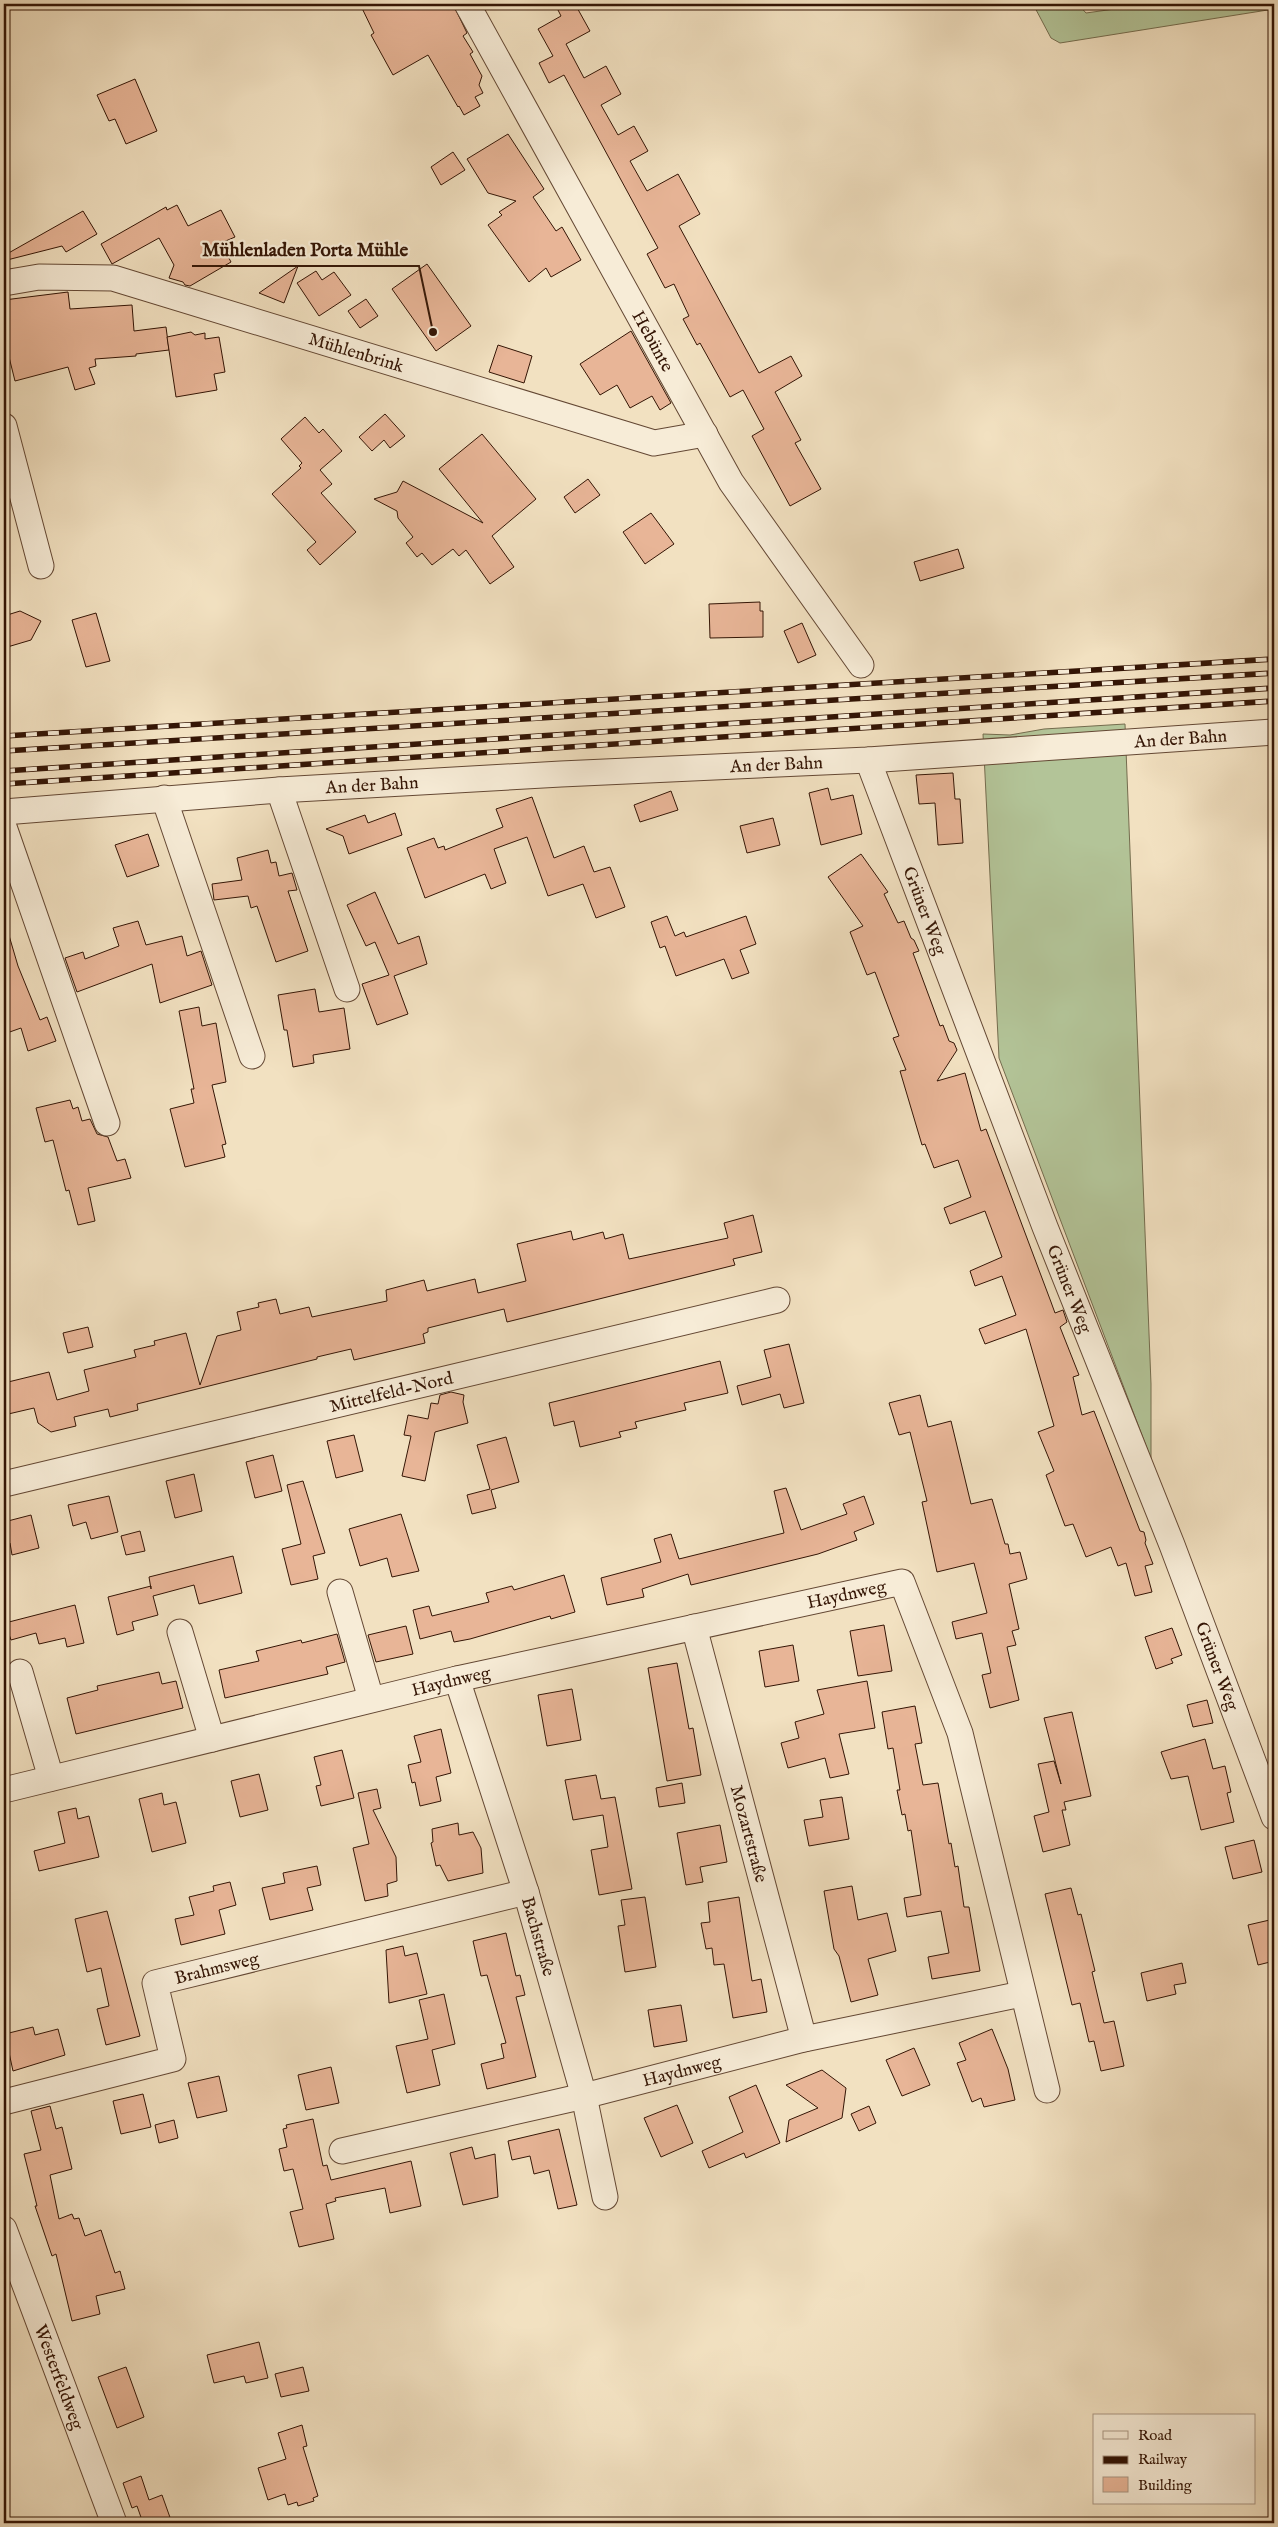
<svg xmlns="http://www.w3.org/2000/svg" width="1278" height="2527" font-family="'IM FELL English',serif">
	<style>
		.grass { fill: #b3c498; stroke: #746c4e }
		.building { fill: #e8b597; stroke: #341505 }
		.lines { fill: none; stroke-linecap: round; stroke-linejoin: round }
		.minor-casing { stroke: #644834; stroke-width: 27 }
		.minor { stroke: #f7ecd7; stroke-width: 25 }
		.rail-casing { stroke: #341505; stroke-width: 5.5 }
		.rail { stroke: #f7ecd7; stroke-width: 4; stroke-dasharray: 11; stroke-linecap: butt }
		.labels { text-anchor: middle; stroke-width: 4.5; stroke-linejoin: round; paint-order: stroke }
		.street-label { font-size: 18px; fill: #341505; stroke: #f7ecd7 }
		.leader { fill: none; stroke: #341505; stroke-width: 2 }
		.callout-dot { fill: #341505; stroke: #f7ecd7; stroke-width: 2 }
		.callout-label { font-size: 19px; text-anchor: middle; font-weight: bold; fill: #341505; stroke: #f7ecd7; stroke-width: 4.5; stroke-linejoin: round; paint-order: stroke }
	</style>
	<rect width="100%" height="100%" fill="#f2e1c1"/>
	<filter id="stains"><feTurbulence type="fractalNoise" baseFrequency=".004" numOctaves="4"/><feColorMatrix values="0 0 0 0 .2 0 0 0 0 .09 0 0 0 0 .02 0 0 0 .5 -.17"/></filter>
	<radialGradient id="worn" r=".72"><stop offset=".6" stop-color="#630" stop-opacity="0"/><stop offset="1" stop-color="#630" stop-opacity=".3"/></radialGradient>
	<g class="grass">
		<polygon points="1033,4 1078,4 1086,13 1150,4 1274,4 1274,9 1060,43 1051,38"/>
		<polygon points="1125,724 1151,1384 1151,1459 999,1058 983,734 1010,735 1044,729"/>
	</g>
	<g class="building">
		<polygon points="360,4 453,4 467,33 463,36 473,52 470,54 482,76 479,85 483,93 475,97 480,106 464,115 459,106 458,107 428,55 393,75 371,35 374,33"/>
		<polygon points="555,4 575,4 590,31 566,44 584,78 606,66 621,94 601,105 618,135 634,126 648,151 630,161 647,191 678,174 700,214 679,226 759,373 791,356 802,376 775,392 801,440 795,443 821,489 790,506 752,436 764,429 743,390 730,397 700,343 697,345 683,319 689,316 674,284 665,288 647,254 658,248 564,75 549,83 539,63 553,56 538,29 561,16"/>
		<polygon points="135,79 157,131 126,144 115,119 109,121 97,95"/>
		<polygon points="508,134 544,189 533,197 556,231 562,227 581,260 551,277 546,268 529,282 488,225 502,215 499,212 516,201 488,193 467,159"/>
		<polygon points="453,152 465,170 441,185 431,167"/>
		<polygon points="177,205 188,226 221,210 235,237 221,243 231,262 190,286 185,285 183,282 169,278 174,265 159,238 112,264 101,244 166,207 167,210"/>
		<polygon points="83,211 97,234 66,252 62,246 7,260 5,255"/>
		<polygon points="427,264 471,326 436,351 392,289"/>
		<polygon points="298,266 284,303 259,293"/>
		<polygon points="316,271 322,280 334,272 351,295 319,316 297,283"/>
		<polygon points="68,292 70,309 132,305 134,331 166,327 169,350 136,354 136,356 95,359 96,366 89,368 95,384 75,390 68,367 15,381 4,337 4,300"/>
		<polygon points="366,299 378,316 360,328 348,311"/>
		<polygon points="631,331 671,403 660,410 652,396 630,408 617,385 600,395 580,364"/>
		<polygon points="191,332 195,335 205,333 205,339 219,337 225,372 214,374 217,390 176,397 167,337"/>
		<polygon points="498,345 532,356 524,383 489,372"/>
		<polygon points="385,414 405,436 390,448 384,440 372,451 359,437"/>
		<polygon points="305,417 319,433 323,429 342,451 320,470 332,484 321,493 356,532 320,565 307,550 316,542 272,494 301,468 299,466 302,463 281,439"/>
		<polygon points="482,434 536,499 492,536 514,567 490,584 466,550 459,556 453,549 432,565 422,553 417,557 406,543 413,537 398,518 397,511 374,499 397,492 403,481 483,523 439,469"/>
		<polygon points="588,479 600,495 575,513 564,497"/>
		<polygon points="651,513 674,544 645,564 623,532"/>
		<polygon points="958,549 964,568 920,581 914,562"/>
		<polygon points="760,602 760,611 763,611 763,637 710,638 709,604"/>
		<polygon points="20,611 41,621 31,640 4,648 4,616"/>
		<polygon points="96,613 110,661 86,667 72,620"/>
		<polygon points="802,623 816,655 798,663 784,631"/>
		<polygon points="953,773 955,799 960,799 963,843 938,845 935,803 919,804 916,775"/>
		<polygon points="828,788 831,800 853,795 862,834 821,845 809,793"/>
		<polygon points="671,791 678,810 640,822 634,805"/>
		<polygon points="532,797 554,858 584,846 594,872 610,867 625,907 596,918 583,884 548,896 527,837 494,849 506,883 491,889 485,874 425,898 407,848 434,838 438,848 444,846 445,850 503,827 496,809"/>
		<polygon points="395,813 402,835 349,854 343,836 326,829 365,815 368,823"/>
		<polygon points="773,818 780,845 747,853 740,826"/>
		<polygon points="148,834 159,866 127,877 115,845"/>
		<polygon points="268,850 271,863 276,862 279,876 292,873 297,890 288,891 308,951 276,962 257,906 251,908 248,896 214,900 212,884 242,880 237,858"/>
		<polygon points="861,854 888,892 884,894 898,923 904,921 911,938 914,940 919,951 913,953 940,1026 943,1025 949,1041 954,1043 957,1050 937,1081 965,1073 981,1131 986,1129 1051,1302 1055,1313 1063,1310 1067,1322 1060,1327 1079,1375 1073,1377 1082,1415 1094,1411 1140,1531 1144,1532 1146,1540 1145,1543 1153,1564 1145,1566 1152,1592 1135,1596 1126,1563 1118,1566 1111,1547 1086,1557 1073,1524 1065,1526 1046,1475 1054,1471 1038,1432 1054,1426 1026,1329 985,1344 979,1329 1016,1315 1002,1276 975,1286 970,1271 1002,1257 985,1211 950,1224 944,1208 971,1197 958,1160 934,1168 925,1144 922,1145 900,1071 906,1070 893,1038 899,1036 875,972 867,975 850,932 863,926 828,877"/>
		<polygon points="375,892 398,944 419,936 427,964 394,976 408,1014 377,1025 362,984 389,975 375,942 366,946 347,905"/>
		<polygon points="667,916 675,936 684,932 686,937 746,916 756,944 740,950 749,973 732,979 724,959 676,976 665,946 660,948 651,922"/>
		<polygon points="138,921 146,945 182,936 187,956 201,951 212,985 160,1003 152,964 77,992 65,958 83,952 85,959 119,946 113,928"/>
		<polygon points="4,932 8,932 18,966 40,1020 47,1017 56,1041 28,1051 21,1028 4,1034"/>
		<polygon points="315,989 319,1012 344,1008 350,1049 313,1055 314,1063 293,1067 287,1030 284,1030 278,995"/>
		<polygon points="199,1007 202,1026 216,1023 226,1082 212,1085 226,1144 222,1145 225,1157 185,1167 170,1109 194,1103 191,1089 194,1089 179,1011"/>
		<polygon points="70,1100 73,1109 78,1107 82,1121 90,1119 97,1134 108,1137 117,1161 125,1159 131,1178 88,1188 95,1221 78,1225 69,1190 66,1191 53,1140 45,1142 36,1108"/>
		<polygon points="753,1215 762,1252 733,1259 735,1265 507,1322 504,1309 428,1328 428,1332 423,1334 425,1343 354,1360 351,1349 317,1357 317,1359 137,1404 138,1410 110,1417 108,1409 74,1417 76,1426 51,1432 38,1423 34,1408 4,1415 4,1383 49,1372 57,1400 89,1391 84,1370 136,1357 134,1350 155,1345 154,1341 186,1333 200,1385 217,1336 241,1330 237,1312 259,1307 258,1303 276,1299 280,1314 309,1307 312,1317 387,1301 386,1290 424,1280 427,1291 475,1279 478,1293 526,1281 517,1244 571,1231 573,1240 603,1232 605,1239 623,1234 629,1259 728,1238 724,1223"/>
		<polygon points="88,1327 93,1347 68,1353 63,1333"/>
		<polygon points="789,1344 804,1403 784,1408 780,1394 742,1405 737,1386 771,1377 764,1350"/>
		<polygon points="720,1361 728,1393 684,1403 686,1410 635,1422 637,1428 619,1432 621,1437 580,1447 574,1421 554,1426 549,1403"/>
		<polygon points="451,1392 464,1395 463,1402 468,1423 435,1432 425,1481 402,1476 411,1436 404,1435 408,1415 428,1419 431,1403 438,1404 440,1395"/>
		<polygon points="920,1395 928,1427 951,1421 971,1504 992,1499 1005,1544 1008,1544 1010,1554 1020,1552 1027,1579 1009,1584 1019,1629 1012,1631 1016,1645 1007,1647 1019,1700 990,1708 982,1675 991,1673 982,1633 956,1639 952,1622 987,1613 974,1563 937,1572 922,1502 927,1501 910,1432 899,1435 889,1403"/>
		<polygon points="354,1435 363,1471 336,1478 327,1441"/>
		<polygon points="506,1437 519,1482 491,1490 496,1508 472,1514 467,1495 490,1489 477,1445"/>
		<polygon points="273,1455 282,1491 255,1498 246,1462"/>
		<polygon points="194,1474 202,1511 175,1518 166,1481"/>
		<polygon points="303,1481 325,1553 313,1556 318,1579 291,1585 282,1549 301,1544 287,1485"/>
		<polygon points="786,1488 801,1530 847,1514 843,1504 864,1496 874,1524 854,1532 857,1540 818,1554 691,1585 688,1574 642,1589 644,1597 607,1605 601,1578 661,1562 654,1539 671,1534 679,1559 784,1533 774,1491"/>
		<polygon points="109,1496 118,1532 91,1539 86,1522 73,1526 68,1505"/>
		<polygon points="401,1514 419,1571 392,1577 387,1558 360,1566 349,1529"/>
		<polygon points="31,1515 39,1548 12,1555 10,1543 4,1544 4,1522"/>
		<polygon points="140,1531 145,1551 126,1555 121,1536"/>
		<polygon points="233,1556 242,1593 199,1604 194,1585 153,1596 158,1615 132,1622 134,1630 117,1635 108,1597 151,1586 151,1589 149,1577"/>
		<polygon points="564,1575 575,1612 551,1619 550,1616 470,1639 454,1642 451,1631 420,1639 413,1610 429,1606 432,1616 489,1602 486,1593 512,1586 514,1590"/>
		<polygon points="75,1605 84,1643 67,1647 65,1638 39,1644 36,1633 11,1640 5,1623"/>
		<polygon points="884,1625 892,1671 858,1676 850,1631"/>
		<polygon points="406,1626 413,1654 376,1662 368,1635"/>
		<polygon points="1172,1628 1182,1655 1171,1659 1173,1663 1156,1669 1145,1637"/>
		<polygon points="337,1634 345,1662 326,1667 328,1674 225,1698 219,1670 259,1661 256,1651 301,1640 302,1643"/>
		<polygon points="793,1645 799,1681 765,1687 759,1651"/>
		<polygon points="677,1663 689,1729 693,1728 701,1775 667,1781 648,1668"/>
		<polygon points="159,1672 162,1684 176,1681 183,1708 76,1734 67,1698 98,1690 97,1686"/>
		<polygon points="867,1681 875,1728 839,1734 849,1774 830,1778 825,1758 788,1768 781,1743 799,1738 795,1722 824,1714 817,1690"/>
		<polygon points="572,1689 581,1740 547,1746 538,1695"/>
		<polygon points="1207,1700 1213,1723 1193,1727 1187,1705"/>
		<polygon points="915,1706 922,1743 915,1744 923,1785 938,1783 949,1844 951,1843 955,1867 958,1866 964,1907 969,1907 980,1971 932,1979 928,1957 949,1953 941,1911 907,1917 904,1898 921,1895 911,1830 908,1831 905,1814 902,1815 897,1790 900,1790 893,1748 888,1749 882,1712"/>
		<polygon points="1072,1712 1091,1796 1064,1802 1066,1810 1062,1810 1070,1845 1043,1852 1034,1816 1049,1812 1038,1764 1054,1761 1061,1784 1044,1718"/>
		<polygon points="441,1729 451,1773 436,1777 441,1801 420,1806 415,1782 412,1783 408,1765 421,1762 414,1736"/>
		<polygon points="1205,1739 1213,1769 1225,1766 1231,1792 1227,1793 1234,1822 1201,1830 1188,1776 1171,1779 1161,1752"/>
		<polygon points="342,1750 354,1798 321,1806 316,1786 321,1785 314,1757"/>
		<polygon points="259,1774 268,1810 240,1817 231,1781"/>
		<polygon points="596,1775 601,1799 615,1797 632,1889 599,1895 591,1850 608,1847 603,1815 573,1820 565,1780"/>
		<polygon points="682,1783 685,1803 659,1807 656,1788"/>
		<polygon points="377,1789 381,1808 373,1810 396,1857 397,1881 387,1884 388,1896 365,1901 353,1848 369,1844 358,1793"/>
		<polygon points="162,1793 164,1805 176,1802 186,1843 152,1852 139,1799"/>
		<polygon points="842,1797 849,1839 809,1846 804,1820 823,1817 820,1800"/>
		<polygon points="76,1808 78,1819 89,1816 99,1857 39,1871 34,1851 65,1843 58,1812"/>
		<polygon points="458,1823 459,1835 473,1832 481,1848 483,1873 448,1881 440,1865 436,1866 431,1843 433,1842 432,1829"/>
		<polygon points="720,1825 727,1862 700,1867 703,1882 686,1885 677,1833"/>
		<polygon points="1254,1840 1262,1872 1233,1879 1225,1847"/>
		<polygon points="317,1866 321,1885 307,1888 313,1910 270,1920 262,1888 285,1883 283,1873"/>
		<polygon points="230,1882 236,1905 219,1910 225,1934 181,1945 175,1919 194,1915 189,1897 214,1891 213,1886"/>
		<polygon points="852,1886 858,1920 887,1913 896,1951 868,1959 878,1995 851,2002 839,1956 834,1949 824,1891"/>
		<polygon points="1071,1888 1078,1915 1081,1914 1095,1971 1092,1972 1104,2023 1114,2021 1124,2066 1101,2071 1094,2041 1089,2042 1080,2003 1072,2005 1045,1894"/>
		<polygon points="645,1897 656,1967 625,1972 618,1926 625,1925 621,1900"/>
		<polygon points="739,1897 752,1981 761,1979 767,2012 733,2018 724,1964 714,1965 712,1948 706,1949 701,1923 710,1922 708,1902"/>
		<polygon points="107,1911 140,2036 106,2045 97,2009 109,2006 101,1968 87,1972 75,1919"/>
		<polygon points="1274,1919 1274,1961 1258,1965 1248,1925"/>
		<polygon points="506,1933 516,1976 520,1975 525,1995 516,1997 536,2077 487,2089 481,2064 504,2058 501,2044 506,2043 487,1975 481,1976 473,1941"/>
		<polygon points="403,1946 405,1956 417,1953 427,1994 389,2003 386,1950"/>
		<polygon points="1182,1963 1186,1983 1174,1985 1176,1994 1147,2001 1141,1973"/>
		<polygon points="444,1994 455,2044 432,2050 440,2085 407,2093 396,2046 428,2039 419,2000"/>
		<polygon points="681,2005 687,2041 654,2047 648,2010"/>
		<polygon points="33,2027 35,2035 58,2029 65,2055 13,2071 5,2034"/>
		<polygon points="992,2029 1008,2069 1015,2100 984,2107 981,2098 972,2102 957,2063 966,2060 959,2043"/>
		<polygon points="914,2048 930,2085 902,2096 886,2060"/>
		<polygon points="331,2067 339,2103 306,2110 298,2075"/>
		<polygon points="822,2070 846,2088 842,2118 786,2142 789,2120 818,2108 786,2085"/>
		<polygon points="219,2076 227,2111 197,2118 188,2083"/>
		<polygon points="756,2085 780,2143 746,2158 744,2153 709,2168 702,2151 743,2132 729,2097"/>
		<polygon points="143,2094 151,2127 121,2134 113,2101"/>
		<polygon points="677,2105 693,2143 661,2157 644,2118"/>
		<polygon points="50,2106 56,2129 62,2127 72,2169 50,2175 59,2219 72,2214 74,2219 79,2218 85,2236 101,2230 115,2273 120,2271 125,2289 96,2296 100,2314 72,2321 56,2254 52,2256 35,2206 37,2206 24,2154 41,2150 31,2111"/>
		<polygon points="869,2106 876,2123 859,2131 851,2114"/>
		<polygon points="313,2119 323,2166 327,2165 331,2180 411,2161 421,2206 390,2213 385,2188 335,2198 336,2201 326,2204 334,2239 299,2247 290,2212 303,2209 293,2169 284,2171 279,2149 287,2147 283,2129 287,2128 286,2125"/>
		<polygon points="174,2120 178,2138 159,2143 155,2125"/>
		<polygon points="559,2129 577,2205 558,2209 549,2170 534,2174 530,2156 512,2160 508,2141"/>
		<polygon points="472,2147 475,2159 495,2154 498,2197 463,2205 450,2153"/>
		<polygon points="259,2342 268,2378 246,2383 244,2376 214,2383 207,2355"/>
		<polygon points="126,2367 144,2417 117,2428 98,2377"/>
		<polygon points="303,2367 309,2391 281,2397 275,2374"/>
		<polygon points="302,2425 307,2446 303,2447 318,2496 313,2498 314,2501 298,2506 297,2502 288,2505 285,2494 268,2500 258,2468 286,2459 278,2433"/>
		<polygon points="141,2476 149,2500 162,2495 172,2523 143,2523 137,2506 132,2508 123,2483"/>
	</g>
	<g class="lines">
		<g class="minor-casing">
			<g id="minor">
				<path id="s1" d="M467,4L731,482L861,665"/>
				<path id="s2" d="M4,283L39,277L113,278L654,443L705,434"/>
				<polyline points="4,426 41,566"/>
				<path id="s3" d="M868,760L1045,1227L1172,1545L1274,1817"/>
				<polyline points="279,790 347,989"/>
				<polyline points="164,798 252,1056"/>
				<path id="s4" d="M4,812L279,790L561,774L868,760L1274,732"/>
				<polyline points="4,827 107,1123"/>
				<path id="s5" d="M4,1484L777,1300"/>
				<polyline points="340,1592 371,1699"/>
				<path id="s6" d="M694,1627L804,2039"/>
				<polyline points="180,1632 212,1739"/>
				<polyline points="20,1672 51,1778"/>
				<path id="s7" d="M457,1679L526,1892L584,2096L605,2197"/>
				<path id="s8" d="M4,1790L457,1679L902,1582L960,1733L1047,2090"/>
				<path id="s9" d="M4,2102L173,2059L155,1983L526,1892"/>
				<path id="s10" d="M342,2151L584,2096L804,2039L1022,1994"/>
				<path id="s11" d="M4,2229L114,2523"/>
			</g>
		</g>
		<use href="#minor" class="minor"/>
		<g class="rail-casing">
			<g id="rail">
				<polyline points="4,736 1274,659"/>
				<polyline points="4,751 1274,673"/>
				<polyline points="4,771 1274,688"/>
				<polyline points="4,784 1274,701"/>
			</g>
		</g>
		<use href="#rail" class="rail"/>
	</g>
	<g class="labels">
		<g class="street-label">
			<text dy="6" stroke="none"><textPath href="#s1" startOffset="385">Hebünte</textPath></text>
			<text dy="6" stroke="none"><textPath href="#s2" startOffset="364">Mühlenbrink</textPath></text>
			<text dy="6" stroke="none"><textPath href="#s4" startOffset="1179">An der Bahn</textPath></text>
			<text dy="6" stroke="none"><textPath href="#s4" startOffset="774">An der Bahn</textPath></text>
			<text dy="6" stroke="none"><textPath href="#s4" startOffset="369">An der Bahn</textPath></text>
			<text dy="6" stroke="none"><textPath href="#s3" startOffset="161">Grüner Weg</textPath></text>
			<text dy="6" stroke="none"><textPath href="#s3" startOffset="566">Grüner Weg</textPath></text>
			<text dy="6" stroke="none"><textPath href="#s5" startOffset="398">Mittelfeld-Nord</textPath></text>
			<text dy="6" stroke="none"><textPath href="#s8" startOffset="865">Haydnweg</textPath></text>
			<text dy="6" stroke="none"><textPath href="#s3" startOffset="971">Grüner Weg</textPath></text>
			<text dy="6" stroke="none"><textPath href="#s8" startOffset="460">Haydnweg</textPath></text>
			<text dy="6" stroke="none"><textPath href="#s6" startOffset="214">Mozartstraße</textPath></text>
			<text dy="6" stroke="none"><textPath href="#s7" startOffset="270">Bachstraße</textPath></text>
			<text dy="6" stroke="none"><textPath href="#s9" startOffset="316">Brahmsweg</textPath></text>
			<text dy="6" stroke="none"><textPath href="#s10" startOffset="349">Haydnweg</textPath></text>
			<text dy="6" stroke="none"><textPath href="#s11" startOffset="158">Westerfeldweg</textPath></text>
		</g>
	</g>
	<path class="leader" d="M433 332L419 266H192"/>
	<circle class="callout-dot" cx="433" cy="332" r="5"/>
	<g class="callout-label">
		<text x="305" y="256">Mühlenladen Porta Mühle</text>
	</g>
	<rect width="1278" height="2527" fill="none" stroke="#f2e1c1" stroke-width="20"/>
	<rect x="5" y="5" width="1268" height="2517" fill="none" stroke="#341505" stroke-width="2.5"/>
	<rect x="10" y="10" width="1258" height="2507" fill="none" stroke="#341505"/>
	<rect x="1093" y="2414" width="162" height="90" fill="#f7ecd7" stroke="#a99683"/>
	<rect x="1103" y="2431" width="25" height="8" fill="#f7ecd7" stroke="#a99683"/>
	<text x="1138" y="2440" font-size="15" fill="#341505">Road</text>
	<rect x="1103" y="2456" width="25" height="8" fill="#341505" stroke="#a99683"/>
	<text x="1138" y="2464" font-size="15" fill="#341505">Railway</text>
	<rect x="1103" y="2477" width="25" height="15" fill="#e8b597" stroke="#a99683"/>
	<text x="1138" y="2490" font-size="15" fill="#341505">Building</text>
	<rect width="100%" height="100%" filter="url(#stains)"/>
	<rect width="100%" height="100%" fill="url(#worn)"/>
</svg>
